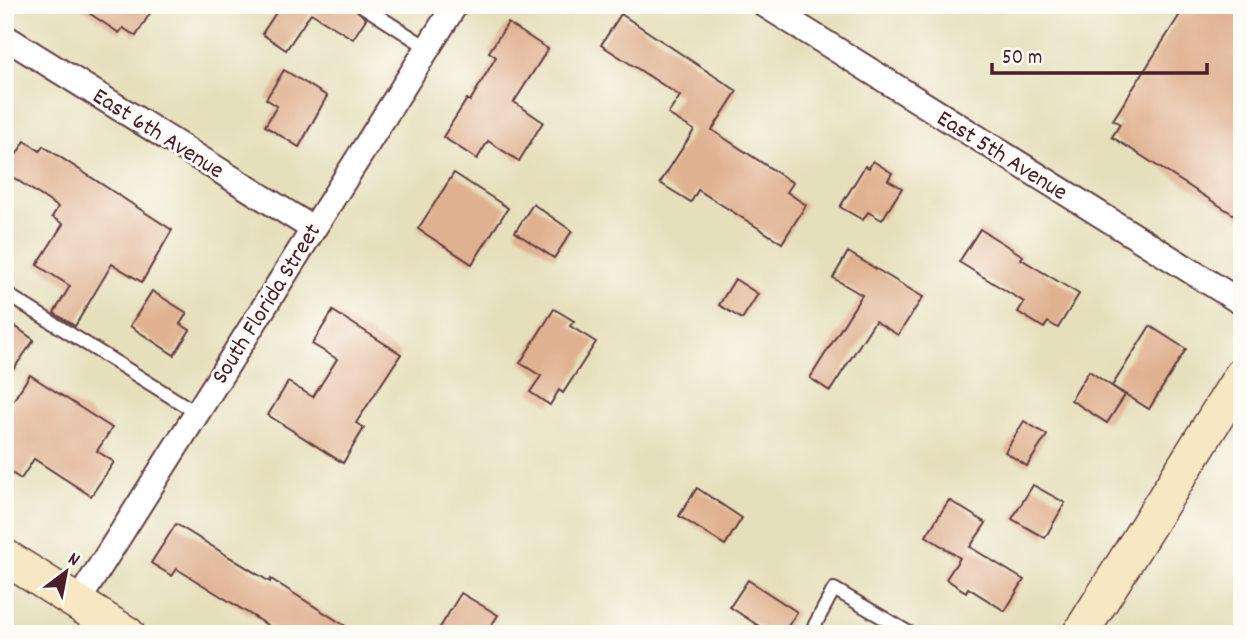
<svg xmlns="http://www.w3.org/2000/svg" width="1247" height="639" font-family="Dekko,sans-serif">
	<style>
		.building { fill: #e0b190 }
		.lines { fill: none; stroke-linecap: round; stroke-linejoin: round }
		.lane-casing { stroke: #613c41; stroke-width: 16 }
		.street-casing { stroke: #613c41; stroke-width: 28 }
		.secondary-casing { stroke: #613c41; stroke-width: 38 }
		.lane { stroke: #fff; stroke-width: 12 }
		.street { stroke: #fff; stroke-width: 24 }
		.secondary { stroke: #f7e8c3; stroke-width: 35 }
		.labels { text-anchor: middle; stroke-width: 6; stroke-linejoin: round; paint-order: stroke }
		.street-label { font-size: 24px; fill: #4a1f2b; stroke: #fdfcf7 }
	</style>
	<rect width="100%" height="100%" fill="#fdfcf7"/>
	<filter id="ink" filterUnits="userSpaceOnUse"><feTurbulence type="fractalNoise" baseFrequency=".0143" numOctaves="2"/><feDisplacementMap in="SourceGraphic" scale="14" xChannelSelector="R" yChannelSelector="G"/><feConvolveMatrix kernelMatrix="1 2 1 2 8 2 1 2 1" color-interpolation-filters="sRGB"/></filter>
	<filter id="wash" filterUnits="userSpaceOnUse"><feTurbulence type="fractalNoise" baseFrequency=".00686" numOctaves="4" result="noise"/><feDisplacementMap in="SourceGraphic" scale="28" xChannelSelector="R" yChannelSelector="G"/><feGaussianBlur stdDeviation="1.57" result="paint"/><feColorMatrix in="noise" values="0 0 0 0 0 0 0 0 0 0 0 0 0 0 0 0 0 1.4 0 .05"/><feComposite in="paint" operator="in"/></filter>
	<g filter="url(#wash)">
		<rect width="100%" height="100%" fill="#e6dfbb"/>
		<g id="blocks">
			<g class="building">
				<polygon points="77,5 155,5 136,36 123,28 119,33"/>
				<polygon points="281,5 352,5 366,19 353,39 311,13 286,50 262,34"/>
				<polygon points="1186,5 1242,5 1242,220 1112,137 1120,124 1113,120"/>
				<polygon points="621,14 737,91 712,130 793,183 787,192 806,205 782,243 698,190 691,202 660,183 694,130 668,114 680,96 601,45"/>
				<polygon points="508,23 548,49 514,102 543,122 519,161 488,141 477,159 443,137 467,99 470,101 496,57 489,52"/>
				<polygon points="284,70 327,96 299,147 265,126 277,106 266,99"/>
				<polygon points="25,141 40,151 43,146 172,230 142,282 112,264 75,326 54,313 70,286 37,265 63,224 52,217 58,207 5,172"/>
				<polygon points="873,161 892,173 888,180 902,188 882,220 868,212 863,220 840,207 865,166 869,168"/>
				<polygon points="454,173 508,208 472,264 418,229"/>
				<polygon points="533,204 572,231 554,258 515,232"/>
				<polygon points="980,229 1023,256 1021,259 1079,294 1058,328 1048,322 1044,328 1018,312 1024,302 959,262"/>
				<polygon points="848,252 923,297 898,335 875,321 830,391 810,378 862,295 833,278"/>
				<polygon points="735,279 758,294 742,319 719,305"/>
				<polygon points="152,291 187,313 180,324 190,330 174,355 130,326"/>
				<polygon points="554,309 574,321 570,326 596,342 563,393 559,390 550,405 530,392 541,376 520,363"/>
				<polygon points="333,311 401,354 356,423 364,428 343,463 268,415 288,382 313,397 337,359 312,344"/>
				<polygon points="5,319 34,340 5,381"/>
				<polygon points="1150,326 1186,349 1149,409 1112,386"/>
				<polygon points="1089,371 1125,395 1107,423 1071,400"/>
				<polygon points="30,375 112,428 97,451 114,462 91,496 34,459 21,479 5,469 5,413"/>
				<polygon points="1024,421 1047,435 1027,466 1005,452"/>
				<polygon points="1033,485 1065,503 1045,538 1012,519"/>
				<polygon points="697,488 742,518 725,545 679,516"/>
				<polygon points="949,500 986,523 970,547 1024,580 1005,611 968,588 966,592 946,579 960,558 926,536"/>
				<polygon points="176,524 270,582 271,579 358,634 282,634 177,569 172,576 151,563"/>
				<polygon points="748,580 797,612 783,634 771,634 730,607"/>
				<polygon points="461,593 498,615 486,634 436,634"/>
			</g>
		</g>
	</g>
	<g filter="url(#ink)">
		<use href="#blocks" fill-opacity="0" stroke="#613c41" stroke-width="2"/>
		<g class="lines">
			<g class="lane-casing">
				<g id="lane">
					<polyline points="361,5 428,48"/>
					<polyline points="5,293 197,413"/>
					<polyline points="810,634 834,589 911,634"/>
				</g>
			</g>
			<g class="street-casing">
				<g id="street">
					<polyline points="765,5 1242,303"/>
					<polyline points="5,37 312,228"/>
					<polyline points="77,603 455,5"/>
				</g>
			</g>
			<g class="secondary-casing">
				<g id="secondary">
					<polyline points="5,557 127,634"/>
					<polyline points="1080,634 1242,375"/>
				</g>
			</g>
			<use href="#lane" class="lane"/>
			<use href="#street" class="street"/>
			<use href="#secondary" class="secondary"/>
		</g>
	</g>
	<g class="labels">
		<g class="street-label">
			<text transform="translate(159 132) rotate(32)" y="8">East 6th Avenue</text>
			<text transform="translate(1003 154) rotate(32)" y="8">East 5th Avenue</text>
			<text transform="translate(265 303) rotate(-58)" y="8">South Florida Street</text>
		</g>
	</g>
	<rect width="1247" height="639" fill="none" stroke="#fdfcf7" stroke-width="28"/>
	<g transform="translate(66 572) rotate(32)" stroke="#fdfcf7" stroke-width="5" paint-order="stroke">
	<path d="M0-5L12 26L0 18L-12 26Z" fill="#4a1f2b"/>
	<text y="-10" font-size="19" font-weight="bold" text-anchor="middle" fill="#4a1f2b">N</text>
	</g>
	<path d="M992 63v10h215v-10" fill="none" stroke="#4a1f2b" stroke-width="3.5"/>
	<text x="1002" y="63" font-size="21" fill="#4a1f2b" stroke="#fdfcf7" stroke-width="5" paint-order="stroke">50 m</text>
</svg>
